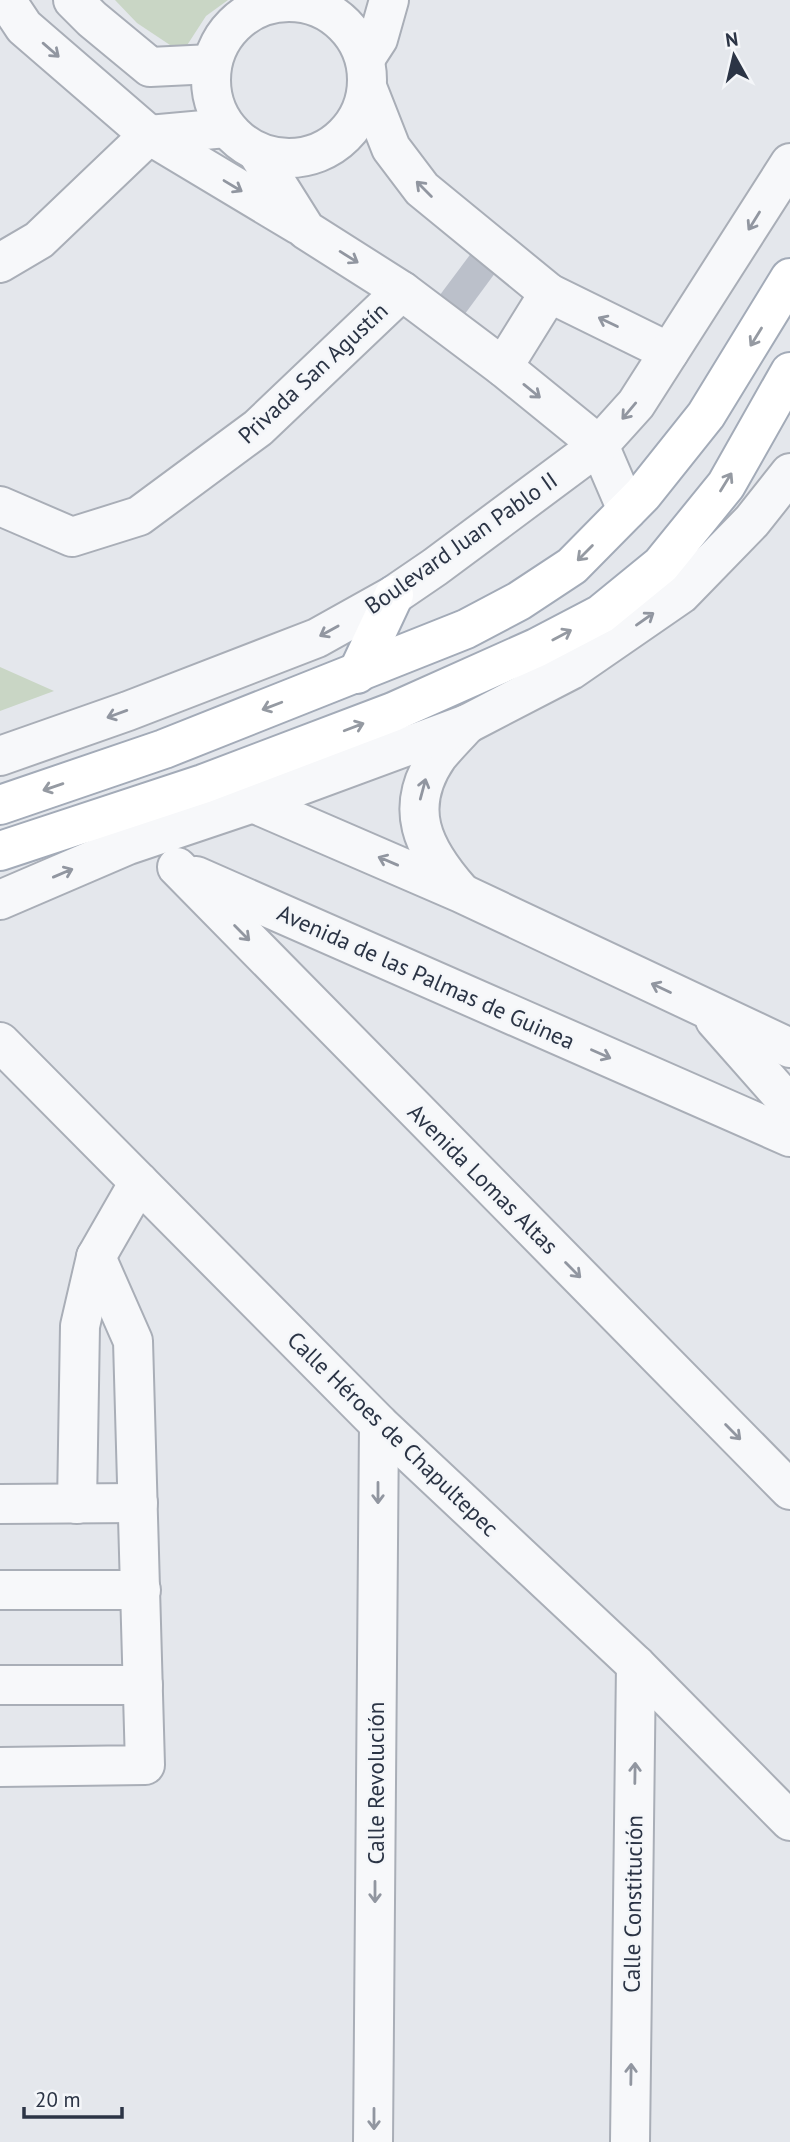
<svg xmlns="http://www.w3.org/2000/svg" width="790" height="2142" font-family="'PT Sans',sans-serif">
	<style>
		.green { fill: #c9d6c5 }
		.building { fill: #bbc0ca }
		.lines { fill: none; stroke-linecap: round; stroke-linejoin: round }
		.minor-casing { stroke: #a9aeb7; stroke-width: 42 }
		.major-casing { stroke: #a3abb8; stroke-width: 42 }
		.minor { stroke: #f7f8fa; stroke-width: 38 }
		.major { stroke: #fff; stroke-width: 38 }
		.oneway { stroke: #9196a0 }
		.oneway2 { stroke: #959aa2 }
		.labels { text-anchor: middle; stroke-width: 5; stroke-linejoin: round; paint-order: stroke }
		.street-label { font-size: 23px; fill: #2b3445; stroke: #f4f6f9 }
	</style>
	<rect width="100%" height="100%" fill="#e4e7ec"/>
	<g class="green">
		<polygon points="115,0 228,0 206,16 182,53 137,23"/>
		<polygon points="0,667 54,691 0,711"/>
	</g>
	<polygon class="building" points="490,228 515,246 442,345 416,327"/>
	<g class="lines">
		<g class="minor-casing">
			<g id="minor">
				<polyline points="6,0 24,27 149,135 299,225"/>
				<polyline points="73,0 92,19 150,67 212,64"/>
				<circle cx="289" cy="80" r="78"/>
				<polyline points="365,59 378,39 389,0"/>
				<polyline points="367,87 391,148 422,189 549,293 669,352"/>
				<polyline points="257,152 306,230 402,291 503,367 599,445 627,510"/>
				<polyline points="0,263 39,240 149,135 226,128"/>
				<polyline points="503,367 549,293"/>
				<polyline points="0,506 72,537 139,516 258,428 402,291"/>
				<polyline points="0,756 128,711 317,638 394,595 435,567 599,445 636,404 790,163"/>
				<polyline points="244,794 253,803 461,893 790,1048"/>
				<polyline points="177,867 790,1490"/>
				<polyline points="196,876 790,1137"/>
				<path d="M460,891C423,849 402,808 438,756C447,745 458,734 467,724"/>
				<polyline points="0,900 128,845 253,803 467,724 571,670 681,594 752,521 790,473"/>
				<polyline points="715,1020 790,1105"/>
				<polyline points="0,1042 379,1424 636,1665 790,1821"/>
				<polyline points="0,1504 138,1503"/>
				<polyline points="77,1504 80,1326 96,1257 139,1182"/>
				<polyline points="0,1590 141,1590"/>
				<polyline points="0,1685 143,1685"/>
				<polyline points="0,1767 145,1765 133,1341 96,1257"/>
				<polyline points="373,2142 379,1424"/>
				<polyline points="630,2142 636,1665"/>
			</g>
		</g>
		<g class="major-casing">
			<g id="major">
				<polyline points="357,674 394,595"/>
				<polyline points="0,805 164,749 466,629 519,601 572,566 643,494 706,415 790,278"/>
				<polyline points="0,851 203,784 393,712 536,648 601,614 661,565 726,485 790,372"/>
			</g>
		</g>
		<use href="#minor" class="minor"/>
		<use href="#major" class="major"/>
	</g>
	<defs><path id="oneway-shaft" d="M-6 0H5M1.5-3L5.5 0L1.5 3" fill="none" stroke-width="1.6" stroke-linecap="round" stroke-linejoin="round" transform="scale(1.75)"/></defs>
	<g class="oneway">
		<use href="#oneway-shaft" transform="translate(51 50) rotate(41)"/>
		<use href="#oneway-shaft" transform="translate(233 186) rotate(31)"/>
		<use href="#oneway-shaft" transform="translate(424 189) rotate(-135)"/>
		<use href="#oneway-shaft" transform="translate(754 221) rotate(122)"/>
		<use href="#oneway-shaft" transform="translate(349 257) rotate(32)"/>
		<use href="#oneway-shaft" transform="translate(608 322) rotate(-154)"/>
		<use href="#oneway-shaft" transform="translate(532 391) rotate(39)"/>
		<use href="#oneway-shaft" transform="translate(629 411) rotate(130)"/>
		<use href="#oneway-shaft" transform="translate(645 619) rotate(-35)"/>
		<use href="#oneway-shaft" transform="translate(329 631) rotate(151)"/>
		<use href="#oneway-shaft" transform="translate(117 714) rotate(160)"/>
		<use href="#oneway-shaft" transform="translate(423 789) rotate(-75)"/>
		<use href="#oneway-shaft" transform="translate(388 861) rotate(-157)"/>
		<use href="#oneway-shaft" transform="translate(63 873) rotate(-23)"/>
		<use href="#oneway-shaft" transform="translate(242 933) rotate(45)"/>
		<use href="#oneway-shaft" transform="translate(661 988) rotate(-155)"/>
		<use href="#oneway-shaft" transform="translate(601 1054) rotate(24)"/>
		<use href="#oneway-shaft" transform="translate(573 1270) rotate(45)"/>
		<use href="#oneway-shaft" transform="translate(733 1432) rotate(45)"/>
		<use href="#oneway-shaft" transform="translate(378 1493) rotate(90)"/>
		<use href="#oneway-shaft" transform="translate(635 1773) rotate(-89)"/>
		<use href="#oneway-shaft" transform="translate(375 1892) rotate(90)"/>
		<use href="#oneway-shaft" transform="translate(631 2074) rotate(-89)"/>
		<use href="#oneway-shaft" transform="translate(374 2119) rotate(90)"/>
	</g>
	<g class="oneway2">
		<use href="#oneway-shaft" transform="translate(756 337) rotate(122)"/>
		<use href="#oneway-shaft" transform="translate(726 482) rotate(-58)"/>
		<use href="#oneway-shaft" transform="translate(585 553) rotate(135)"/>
		<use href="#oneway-shaft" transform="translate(562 635) rotate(-28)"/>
		<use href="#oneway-shaft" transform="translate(272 706) rotate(159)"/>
		<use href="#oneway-shaft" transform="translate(354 727) rotate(-21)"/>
		<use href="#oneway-shaft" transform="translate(53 787) rotate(161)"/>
	</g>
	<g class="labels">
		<g class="street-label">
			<text transform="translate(313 373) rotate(-43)" y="8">Privada San Agustín</text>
			<text transform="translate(461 543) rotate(-35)" y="8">Boulevard Juan Pablo II</text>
			<text transform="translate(426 977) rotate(24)" y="8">Avenida de las Palmas de Guinea</text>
			<text transform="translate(483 1179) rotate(45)" y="8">Avenida Lomas Altas</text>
			<text transform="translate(393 1434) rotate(44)" y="8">Calle Héroes de Chapultepec</text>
			<text transform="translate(376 1783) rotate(-90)" y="8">Calle Revolución</text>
			<text transform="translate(633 1904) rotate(-89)" y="8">Calle Constitución</text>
		</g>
	</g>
	<g transform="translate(734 56) rotate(352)" stroke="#f4f6f9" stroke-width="5" paint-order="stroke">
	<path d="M0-5L12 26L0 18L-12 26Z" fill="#2b3445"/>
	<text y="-10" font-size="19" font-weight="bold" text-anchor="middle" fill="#2b3445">N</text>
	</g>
	<path d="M24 2107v10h98v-10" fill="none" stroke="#2b3445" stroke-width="3.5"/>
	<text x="35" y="2107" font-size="21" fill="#2b3445" stroke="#f4f6f9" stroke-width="5" paint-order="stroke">20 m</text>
</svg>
